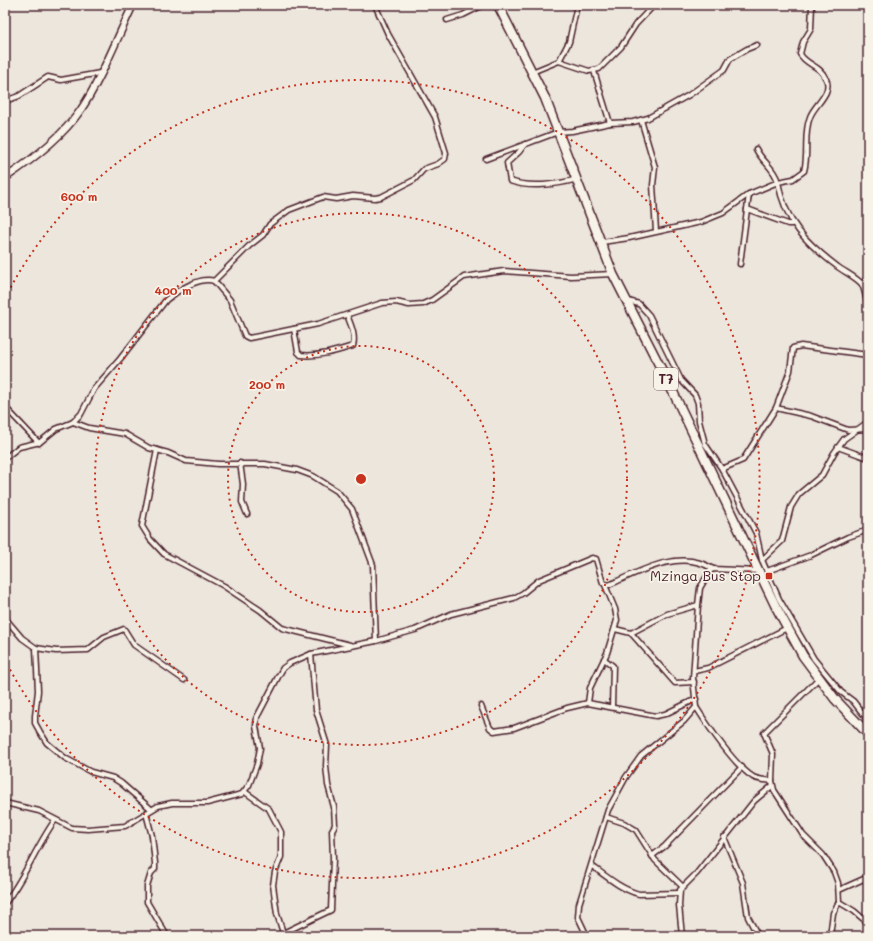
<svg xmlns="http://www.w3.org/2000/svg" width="873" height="941" font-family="Mali,sans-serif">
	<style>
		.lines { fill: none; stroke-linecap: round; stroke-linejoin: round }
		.street-casing { stroke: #4a1f2b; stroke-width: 7 }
		.secondary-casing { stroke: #4a1f2b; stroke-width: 9 }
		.highway-casing { stroke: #4a1f2b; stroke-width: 11 }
		.street { stroke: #f7f3e8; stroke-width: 4 }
		.secondary { stroke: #f7f3e8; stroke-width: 6 }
		.highway { stroke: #f7f3e8; stroke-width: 8 }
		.ring { fill: none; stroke: #c8321e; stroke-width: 2; stroke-dasharray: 2 4 }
		.poi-dot { fill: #c8321e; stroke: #f7f3e8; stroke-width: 1.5 }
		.labels { text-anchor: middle; stroke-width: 3.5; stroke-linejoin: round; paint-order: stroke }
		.shield { fill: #f7f3e8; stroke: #7e5f64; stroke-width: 1 }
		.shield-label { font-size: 13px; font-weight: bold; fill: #4a1f2b }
		.poi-label { font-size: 14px; fill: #4a1f2b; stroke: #f7f3e8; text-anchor: end }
		.centre { fill: #c8321e; stroke: #f7f3e8; stroke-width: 2 }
		.ring-label { font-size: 12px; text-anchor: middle; font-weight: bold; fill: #c8321e; stroke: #f7f3e8; stroke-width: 3.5; stroke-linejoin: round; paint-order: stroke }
	</style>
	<rect width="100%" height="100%" fill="#ece6dd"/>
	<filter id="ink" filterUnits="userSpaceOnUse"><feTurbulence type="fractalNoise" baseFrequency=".025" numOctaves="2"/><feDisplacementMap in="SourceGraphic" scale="8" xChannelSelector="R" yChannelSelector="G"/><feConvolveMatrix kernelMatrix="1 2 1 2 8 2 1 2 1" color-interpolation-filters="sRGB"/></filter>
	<g filter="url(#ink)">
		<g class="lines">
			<g class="street-casing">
				<g id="street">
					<path d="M812,5L811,29L803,42L800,54C807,66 819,64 826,79C833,93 814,105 810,117C803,134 809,154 804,171L793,179L778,182C785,222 806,243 838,267C845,272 855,277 861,283C865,288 866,300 868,306"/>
					<polyline points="447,20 463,15 483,5"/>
					<polyline points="559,61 589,71 599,69 621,47 636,24 654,5"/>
					<polyline points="594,71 610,123"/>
					<polyline points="532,72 559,61 569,42 577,5"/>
					<polyline points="5,101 19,96 48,77 61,80 100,73"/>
					<polyline points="641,120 655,167 653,185 656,231"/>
					<path d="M525,144L519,152L507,163L510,181C529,188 557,185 577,179"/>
					<polyline points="486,159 558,132 572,131 610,123 633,122 648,118 689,95 724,70 730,59 747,49 757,45"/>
					<polyline points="747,209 788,224 792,224"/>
					<path d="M602,242L629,238L701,222L723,213L749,194L778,182C774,167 762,162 756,149"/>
					<polyline points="740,264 749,194"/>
					<polyline points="214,281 249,246 263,235 270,224 289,210 323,197 336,199 353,196 375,198 381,197 414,180 424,169 438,164 445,159 446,153 435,117 388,34 375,5"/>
					<polyline points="862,284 868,278"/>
					<polyline points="628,301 639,304 649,315 681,380 695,395 698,403 699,421 705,444 722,469 756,533 762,560 779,599 814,659 841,692 853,701 868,720"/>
					<path d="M294,329L298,352L301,355C318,357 337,351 353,346C356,336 351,325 347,315"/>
					<polyline points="5,407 39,443"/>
					<polyline points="776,408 811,416 848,430 868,429"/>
					<polyline points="73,422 89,428 125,434 149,448 168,453 186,461 218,464 265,464 297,470 313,476 337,491 352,509 373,565 376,641"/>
					<polyline points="838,447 868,458"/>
					<polyline points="157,450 142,526 150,539 164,554 224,586 260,610 282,628 350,645"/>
					<path d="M5,458L19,447L40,442L56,429L73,422L81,414L94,389L120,359L166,300C177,291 200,276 214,281L230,300L245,336L249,338L318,324L382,303L396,302L409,305L423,304L432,300L464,277L504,271L571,276L613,274"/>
					<polyline points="240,463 243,484 242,502 247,514"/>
					<polyline points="722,469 743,460 776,408 790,371 793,348 801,346 868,355"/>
					<polyline points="762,560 782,541 791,507 799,494 822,475 834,453 844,439 868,422"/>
					<polyline points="767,571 811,555 848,537 868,530"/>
					<polyline points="5,618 22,638 36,648 38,691 35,716 35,723 40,732 47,743 65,758 91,772 113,778 121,783 151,809"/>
					<polyline points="615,629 631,633 675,683 694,682"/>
					<polyline points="631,633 667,614 698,605"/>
					<polyline points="36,648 56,651 88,650 104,637 124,629 134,645 184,680"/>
					<polyline points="604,659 613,666 612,707"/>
					<polyline points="694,671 708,668 787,628"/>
					<polyline points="819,678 764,733 773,754 772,781 774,790 803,835 823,855 834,872 838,883 839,902 854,911 868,923"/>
					<polyline points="588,703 590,688 607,653 617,620 615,609 605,585"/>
					<polyline points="481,706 490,728 494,731 514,728 567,708 588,703 656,716 665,714 696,699"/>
					<path d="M696,707C708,726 735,766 753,777C759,780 766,780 772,781"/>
					<polyline points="245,792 269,809 281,832 281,857 275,872 273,885 277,914 284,936"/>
					<path d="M5,803L39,811L72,828L88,829L125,826L158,806L172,803H207L242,794L249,785L257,764L260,748L256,726L257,717L278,677L283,668L290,663L311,654L376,641L415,630L451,614L514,598L523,593L539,580L592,558L596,559L603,583L609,585C640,571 681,548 713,569"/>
					<polyline points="146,813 152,836 155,863 155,869 151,873 147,886 147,902 167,936"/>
					<polyline points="606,817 624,823 636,830 655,860 683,887"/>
					<polyline points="724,837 743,883 748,917 758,936"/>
					<polyline points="652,856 665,846 742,767"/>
					<path d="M592,866C607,877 621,889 639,894L679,893"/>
					<polyline points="839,890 868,877"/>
					<path d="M5,903C25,877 36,847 55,820"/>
					<polyline points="277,936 331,910 333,859 332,830 335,825 334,807 328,785 326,766 327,745 316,710 311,654"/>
					<polyline points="587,936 578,917 579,904 608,810 626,777 641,756 684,721 696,707 693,678 698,605 700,588 710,571 713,569 759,571"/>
					<polyline points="682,936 679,905 680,890 697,873 754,801 772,786"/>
					<polyline points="830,936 833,913 839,902"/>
				</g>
			</g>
			<g class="secondary-casing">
				<path id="secondary" d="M5,178C32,160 61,138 80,111C100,82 117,38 133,5"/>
			</g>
			<g class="highway-casing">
				<polyline id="highway" points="498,5 545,98 613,274 674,394 775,605 803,656 835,699 868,734"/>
			</g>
			<use href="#street" class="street"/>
			<use href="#secondary" class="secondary"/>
			<use href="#highway" class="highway"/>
		</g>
	</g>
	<g class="ring">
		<circle cx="361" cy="479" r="133"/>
		<circle cx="361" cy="479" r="266"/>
		<path d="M5 298A399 399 0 1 1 5 660"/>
	</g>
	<rect class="poi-dot" x="765" y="572" width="8" height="8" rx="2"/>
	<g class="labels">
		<rect class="shield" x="654" y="368" width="24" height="22" rx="3"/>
		<g class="shield-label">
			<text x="666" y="384">T7</text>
		</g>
		<g class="poi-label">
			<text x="761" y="581">Mzinga Bus Stop</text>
		</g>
	</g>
	<circle cx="361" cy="479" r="6" class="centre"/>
	<g class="ring-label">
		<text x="79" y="201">600 m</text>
		<text x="173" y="295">400 m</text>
		<text x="267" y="389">200 m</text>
	</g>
	<rect width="873" height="941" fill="none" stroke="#f7f3e8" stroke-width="20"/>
	<rect x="10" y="10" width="853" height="921" fill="none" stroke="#4a1f2b" stroke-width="1.5" filter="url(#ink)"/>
</svg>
